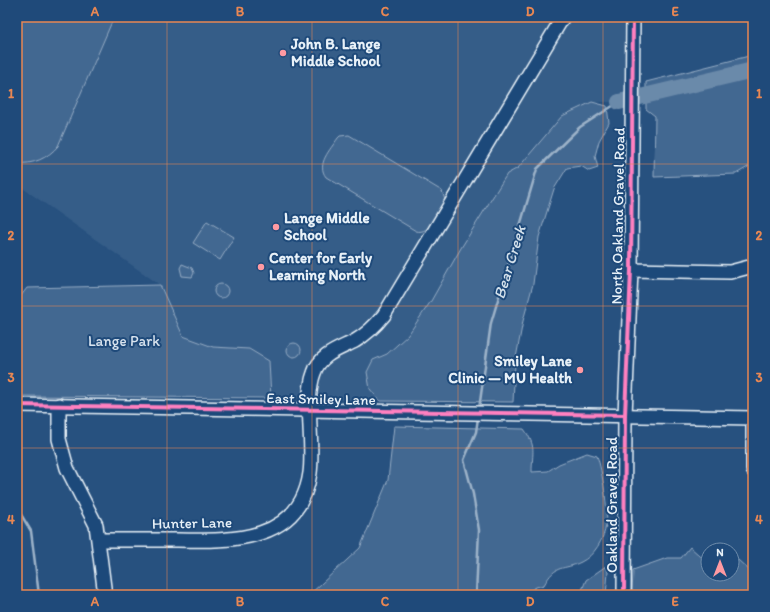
<svg xmlns="http://www.w3.org/2000/svg" width="770" height="612" font-family="Itim,sans-serif">
	<style>
		.built { fill: #355d88 }
		.green { fill: #436891; stroke: #96acc4 }
		.lines { fill: none; stroke-linecap: round; stroke-linejoin: round }
		.stream { stroke: #9db3c9; stroke-width: 2.5 }
		.river { stroke: #6b8aaa; stroke-width: 16 }
		.minor-casing { stroke: #e8f1f8; stroke-width: 16 }
		.minor { stroke: #1f4a7a; stroke-width: 13 }
		.cycleway-casing { stroke: #1f4a7a; stroke-width: 6 }
		.cycleway { stroke: #ff80c0; stroke-width: 4 }
		.grid { fill: none; stroke: #e88753; stroke-width: 1; stroke-opacity: 0.55 }
		.poi-dot { fill: #ff9aa2; stroke: #1f4a7a; stroke-width: 1.5 }
		.labels { text-anchor: middle; stroke-width: 4; stroke-linejoin: round; paint-order: stroke }
		.poi-label { font-size: 15px; font-weight: bold; fill: #e8f1f8; stroke: #1f4a7a; text-anchor: start }
		.street-label { font-size: 15px; fill: #e8f1f8; stroke: #1f4a7a }
		.park-label { font-size: 15px; fill: #d8e3ee; stroke: #1f4a7a }
		.water-label { font-size: 16px; font-style: italic; fill: #d5e2ec; stroke: #1f4a7a }
		.neatline { fill: none; stroke: #e88753; stroke-width: 1.5 }
		.grid-label { font-size: 13px; text-anchor: middle; font-weight: bold; fill: #e88753 }
	</style>
	<rect width="100%" height="100%" fill="#27517f"/>
	<filter id="ink" filterUnits="userSpaceOnUse"><feTurbulence type="fractalNoise" baseFrequency=".025" numOctaves="2"/><feDisplacementMap in="SourceGraphic" scale="8" xChannelSelector="R" yChannelSelector="G"/><feConvolveMatrix kernelMatrix="1 2 1 2 8 2 1 2 1" color-interpolation-filters="sRGB"/></filter>
	<g filter="url(#ink)">
		<polygon class="built" points="17,17 627,17 623,102 592,102 562,116 518,168 507,174 431,301 408,335 387,354 373,360 370,389 380,401 271,398 269,361 249,349 213,347 183,336 160,285 17,184"/>
		<g class="green">
			<path d="M20,17H114L58,146C48,158 33,165 17,163V24Z"/>
			<polygon points="753,55 753,164 736,174 654,177 655,116 646,109 646,82"/>
			<polygon points="592,102 607,106 609,123 599,141 595,156 598,168 589,171 581,166 567,168 554,189 539,237 533,284 523,321 515,363 513,402 380,401 370,389 367,372 373,360 387,354 408,335 431,301 461,248 507,174 518,168 562,116"/>
			<path d="M349,135L442,191L445,200L444,203C438,213 430,235 416,231L326,177C316,164 330,150 338,138L340,136Z"/>
			<polygon points="207,221 234,237 220,260 193,243"/>
			<polygon points="182,264 192,268 194,273 192,277 182,276 180,268"/>
			<circle cx="221" cy="291" r="7"/>
			<polygon points="160,285 183,336 213,347 249,349 269,361 271,398 17,396 17,301 27,288"/>
			<circle cx="294" cy="350" r="7"/>
			<path d="M394,426L524,429C537,447 532,451 532,472L548,471L559,464L587,453L597,456C602,469 609,512 606,525C604,539 594,556 581,562C563,571 556,563 544,585L536,587L524,595H309L360,548L388,480Z"/>
			<polygon points="690,547 708,563 708,574 732,574 732,563 738,560 749,570 753,572 753,595 632,595 633,570 667,558 681,558"/>
			<polygon points="606,566 608,572 606,595 580,595 586,580"/>
		</g>
		<g class="lines">
			<g class="stream">
				<polyline points="479,409 491,323 537,169 580,127 619,102"/>
				<polyline points="17,508 31,531 39,595"/>
				<polyline points="476,595 479,530 473,494 464,460 476,432 478,418"/>
			</g>
			<polyline class="river" points="619,102 753,70"/>
			<g class="minor-casing">
				<g id="minor">
					<polyline points="631,270 730,272 753,266"/>
					<polyline points="17,405 753,418"/>
					<polyline points="59,405 59,439 67,468 96,525 105,595"/>
					<polyline points="753,425 753,470"/>
					<path d="M99,540C124,540 149,540 174,540C229,541 300,544 310,473C314,444 304,399 314,373C320,354 340,349 355,341C367,334 376,325 384,315L563,17"/>
					<polyline points="624,595 625,415 631,270 633,17"/>
				</g>
			</g>
			<use href="#minor" class="minor"/>
			<g class="cycleway-casing">
				<g id="cycleway">
					<polyline points="17,405 625,415"/>
					<polyline points="624,595 625,415 631,270 633,17"/>
				</g>
			</g>
			<use href="#cycleway" class="cycleway"/>
		</g>
	</g>
	<path class="grid" d="M167,17V595M312,17V595M458,17V595M603,17V595M17,164H753M17,306H753M17,448H753"/>
	<g class="poi-dot">
		<circle cx="283" cy="53" r="4"/>
		<circle cx="276" cy="227" r="4"/>
		<circle cx="261" cy="267" r="4"/>
		<circle cx="580" cy="370" r="4"/>
	</g>
	<g class="labels">
		<g class="poi-label">
			<text x="291" y="49">John B. Lange<tspan x="291" dy="17">Middle School</tspan></text>
			<text x="284" y="223">Lange Middle<tspan x="284" dy="17">School</tspan></text>
			<text x="269" y="263">Center for Early<tspan x="269" dy="17">Learning North</tspan></text>
			<text x="572" y="366" text-anchor="end">Smiley Lane<tspan x="572" dy="17">Clinic — MU Health</tspan></text>
		</g>
		<g class="street-label">
			<text transform="translate(618 216) rotate(-89)" y="5">North Oakland Gravel Road</text>
			<text transform="translate(321 399) rotate(1)" y="5">East Smiley Lane</text>
			<text transform="translate(612 505) rotate(-90)" y="5">Oakland Gravel Road</text>
			<text transform="translate(192 523) rotate(-1)" y="5">Hunter Lane</text>
		</g>
		<g class="park-label">
			<text x="124" y="346">Lange Park</text>
		</g>
		<g class="water-label">
			<text transform="translate(509 262) rotate(-73)" y="6">Bear Creek</text>
		</g>
	</g>
	<rect width="770" height="612" fill="none" stroke="#1f4a7a" stroke-width="44"/>
	<g transform="translate(720 562)"><circle r="19" fill="#1f4a7a" stroke="#6f8dac"/>
	<path d="M0-3L7 15L0 10L-7 15Z" fill="#ff9aa2"/>
	<text y="-6" font-size="11" font-weight="bold" text-anchor="middle" fill="#e8f1f8">N</text>
	</g>
	<rect x="22" y="22" width="726" height="568" class="neatline"/>
	<g class="grid-label">
		<text x="95" y="16">A</text>
		<text x="240" y="16">B</text>
		<text x="385" y="16">C</text>
		<text x="530" y="16">D</text>
		<text x="675" y="16">E</text>
		<text x="11" y="98">1</text>
		<text x="759" y="98">1</text>
		<text x="11" y="240">2</text>
		<text x="759" y="240">2</text>
		<text x="11" y="382">3</text>
		<text x="759" y="382">3</text>
		<text x="11" y="524">4</text>
		<text x="759" y="524">4</text>
		<text x="95" y="606">A</text>
		<text x="240" y="606">B</text>
		<text x="385" y="606">C</text>
		<text x="530" y="606">D</text>
		<text x="675" y="606">E</text>
	</g>
</svg>
